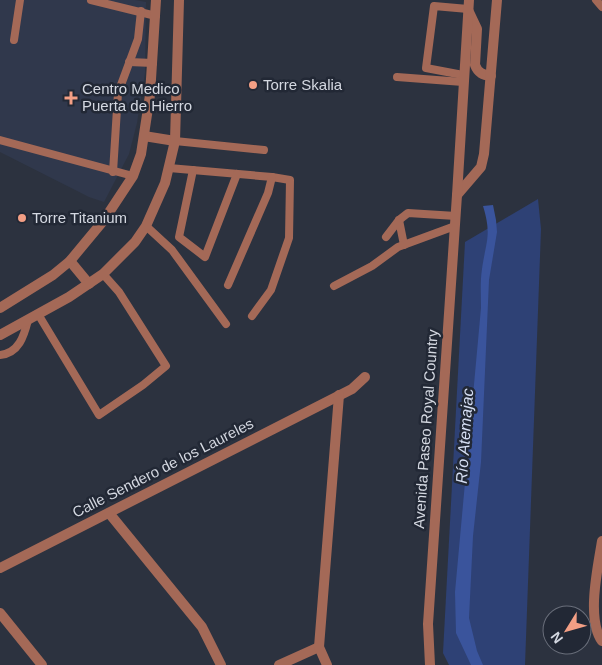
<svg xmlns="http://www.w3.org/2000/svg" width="602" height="665" font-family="Helvetica,sans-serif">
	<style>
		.built { fill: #30384c }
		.green { fill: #2e4175 }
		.water { fill: #3a549c }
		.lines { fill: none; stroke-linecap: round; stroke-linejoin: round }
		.service { stroke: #a46957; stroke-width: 8 }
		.minor { stroke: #a46957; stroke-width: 10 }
		.tertiary { stroke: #a46957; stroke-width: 10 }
		.poi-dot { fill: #f39f85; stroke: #222835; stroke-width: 2 }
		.labels { text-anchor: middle; stroke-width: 5; stroke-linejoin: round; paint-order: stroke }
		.poi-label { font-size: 15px; fill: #d4d8e1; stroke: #222835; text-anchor: start }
		.street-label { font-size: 15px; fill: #d4d8e1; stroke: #222835 }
		.water-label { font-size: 16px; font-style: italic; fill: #d5def3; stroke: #222835 }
	</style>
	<rect width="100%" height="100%" fill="#2c323f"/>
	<polygon class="built" points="0,0 135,0 146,2 145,73 137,123 129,154 104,202 89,197 0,152"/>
	<polygon class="green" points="538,199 541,229 525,665 449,665 443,653 465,242"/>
	<path class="water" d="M493,205L496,220L497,232L489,280L481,462L473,536L469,618L477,651L483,665H471L456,633L455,592L481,308C481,295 480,282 482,269C486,241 492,235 483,206Z"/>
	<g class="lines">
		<g class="service">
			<polyline points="91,0 156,16"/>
			<polyline points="596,0 602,7"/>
			<polyline points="14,40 20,0"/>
			<polyline points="129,62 153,63"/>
			<polyline points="463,75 426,68 434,6 468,9"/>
			<polyline points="397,77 463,82"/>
			<polyline points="0,140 133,176"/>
			<polyline points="175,141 264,150"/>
			<polyline points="169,168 272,177 290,180 289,238 271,290 252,316"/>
			<polyline points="193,170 179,237 205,257 237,174"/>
			<polyline points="113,172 118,93 138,39 141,11"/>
			<polyline points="399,220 404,245"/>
			<polyline points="146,226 172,250 226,324"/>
			<polyline points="386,237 399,220 408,213 456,216"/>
			<polyline points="228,285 268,193 272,177"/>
			<polyline points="334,286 372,266 398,247 455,226"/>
			<polyline points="38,314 99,415 143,385 166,366 119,292 103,274"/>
			<path d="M0,355C19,353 24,336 28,320"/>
		</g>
		<g class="minor">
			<polyline points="144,136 175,141"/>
			<polyline points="70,261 89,284"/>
			<polyline points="0,308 53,275 70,261 104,220 133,176 141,154 150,95 156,0"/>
			<polyline points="0,335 69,297 103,274 135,242 146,226 165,183 175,141 179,0"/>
			<polyline points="109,513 202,627 221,665"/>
			<path d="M602,541C598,567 586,619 602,641"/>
			<polyline points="0,568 352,389 365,377"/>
			<polyline points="0,613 42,665"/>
			<polyline points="279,665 319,647"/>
			<polyline points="327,665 319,647 339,395"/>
		</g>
		<g class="tertiary">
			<path d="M468,10L477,29L475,65C478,73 483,75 491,76"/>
			<polyline points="457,195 481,167 484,154 497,0"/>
			<polyline points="430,665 428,624 457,195 469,0"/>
		</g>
	</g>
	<g class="poi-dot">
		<circle cx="253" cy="85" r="5"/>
		<path d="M68.5 90.5h5v5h5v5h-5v5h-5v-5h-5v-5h5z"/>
		<circle cx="22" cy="218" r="5"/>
	</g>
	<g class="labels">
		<g class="poi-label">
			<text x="263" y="90">Torre Skalia</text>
			<text x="82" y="94">Centro Medico<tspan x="82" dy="17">Puerta de Hierro</tspan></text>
			<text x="32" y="223">Torre Titanium</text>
		</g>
		<g class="street-label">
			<text transform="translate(426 429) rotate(-86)" y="5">Avenida Paseo Royal Country</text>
			<text transform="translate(163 468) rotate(-27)" y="5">Calle Sendero de los Laureles</text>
		</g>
		<g class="water-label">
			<text transform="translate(464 436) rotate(-86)" y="6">Río Atemajac</text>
		</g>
	</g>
	<g transform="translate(567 630) rotate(233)"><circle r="24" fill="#222835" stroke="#696e7a"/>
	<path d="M0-4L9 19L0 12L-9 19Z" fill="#f39f85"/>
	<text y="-8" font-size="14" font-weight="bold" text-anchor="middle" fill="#d4d8e1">N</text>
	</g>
</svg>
